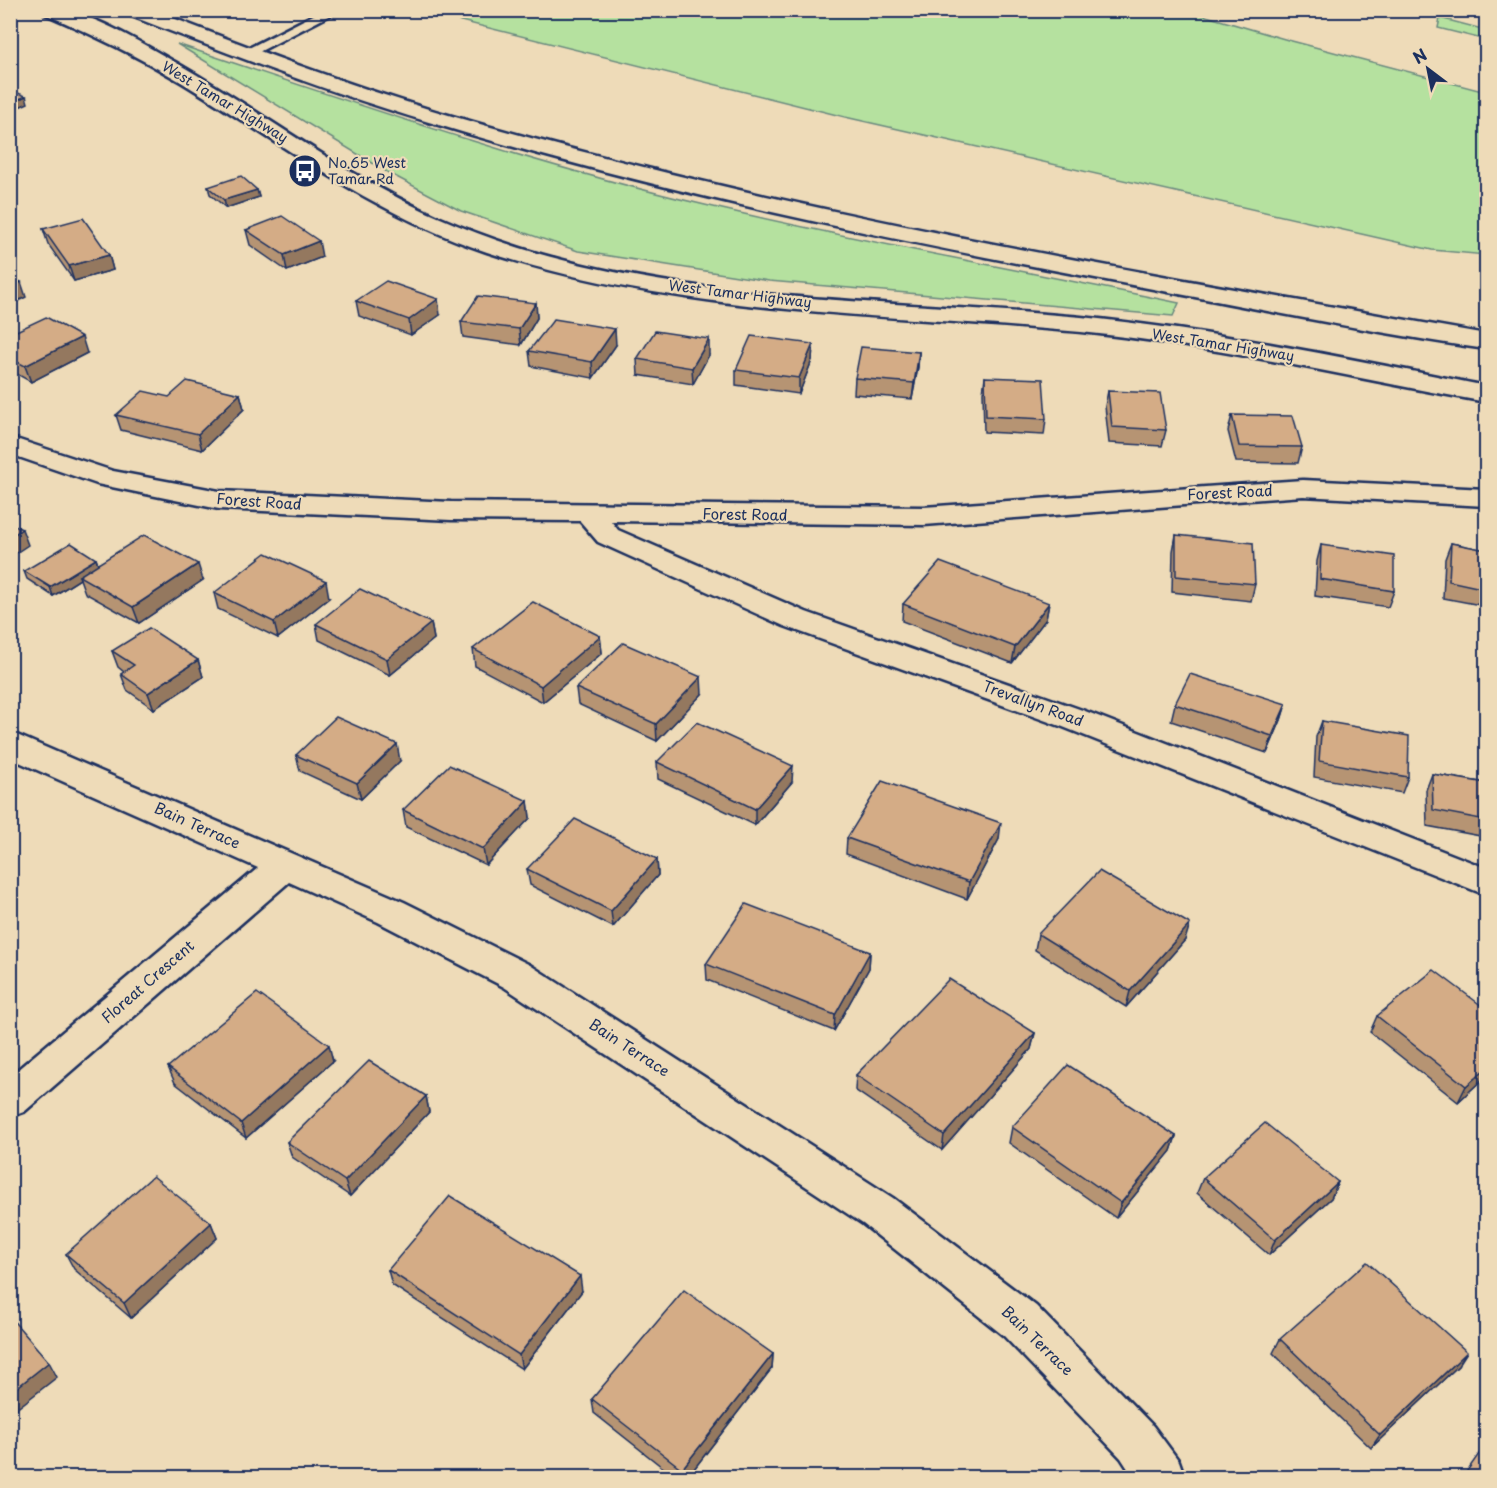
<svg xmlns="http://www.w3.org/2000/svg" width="1497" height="1488" font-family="'Playpen Sans',sans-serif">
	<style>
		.green { fill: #b5e19f; stroke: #68887e; stroke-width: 1.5 }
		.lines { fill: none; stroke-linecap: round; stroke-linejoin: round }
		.lane-casing { stroke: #1b2f5e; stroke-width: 5 }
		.street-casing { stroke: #1b2f5e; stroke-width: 5 }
		.highway-casing { stroke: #1b2f5e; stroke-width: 5 }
		.lane { fill: #eedbb8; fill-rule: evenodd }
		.street { fill: #eedbb8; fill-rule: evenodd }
		.highway { fill: #eedbb8; fill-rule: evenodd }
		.wall { fill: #b69473; stroke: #1b2f5e; stroke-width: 1.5 }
		.shaded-wall { fill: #94785e; stroke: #1b2f5e; stroke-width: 1.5 }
		.building { fill: #d4ac86; stroke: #1b2f5e; stroke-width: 1.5 }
		.labels { text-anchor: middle; stroke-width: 4.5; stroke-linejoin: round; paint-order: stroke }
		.far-street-label { font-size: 14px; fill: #1b2f5e; stroke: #eedbb8 }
		.far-poi-label { font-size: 14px; fill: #1b2f5e; stroke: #eedbb8; text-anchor: start }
		.street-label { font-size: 15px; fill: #1b2f5e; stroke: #eedbb8 }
	</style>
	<rect width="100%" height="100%" fill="#eedbb8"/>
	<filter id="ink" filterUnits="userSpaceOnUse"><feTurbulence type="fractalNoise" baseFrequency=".0167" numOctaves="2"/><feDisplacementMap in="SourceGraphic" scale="12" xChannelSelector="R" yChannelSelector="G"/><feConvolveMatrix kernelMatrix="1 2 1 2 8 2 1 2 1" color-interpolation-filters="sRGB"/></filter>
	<g filter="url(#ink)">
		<g class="green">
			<polygon points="421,11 1189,11 1288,40 1486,92 1486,255 1432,250 845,117"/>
			<polygon points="1440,18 1486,30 1486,40 1438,28"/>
			<path d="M177,44C351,102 526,163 705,205C862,242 1021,270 1179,303L1173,316L769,281L578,251L461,211L387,172Z"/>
		</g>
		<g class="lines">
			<g class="lane-casing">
				<polygon id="lane" points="323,10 340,10 251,56 246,57 239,53"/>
			</g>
			<g class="street-casing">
				<g id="street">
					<polygon points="10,437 113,471 219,491 451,502 924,507 1303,480 1486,489 1486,506 1303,496 924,525 611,521 618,530 806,612 1085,711 1486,868 1486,895 1063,727 784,626 598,542 580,521 451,520 219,509 97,484 10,454"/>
					<polygon points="10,732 404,902 530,965 893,1198 1036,1306 1153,1426 1179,1461 1185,1478 1134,1478 1121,1458 1004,1336 863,1224 504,987 378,922 289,882 24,1112 10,1117 10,1076 258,868 10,758"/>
				</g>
			</g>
			<g class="highway-casing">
				<g id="highway">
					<path d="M43,10C53,10 64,9 73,12C109,23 143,44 175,62C263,112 345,176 438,217C638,306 867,297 1081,317C1218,331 1352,359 1486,386V402C1351,378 1218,346 1081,332C882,313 679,315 487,252C375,215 281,143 181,82C137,56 92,34 45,14Z"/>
					<path d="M124,10H152C251,48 350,86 452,116C791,214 1139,272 1486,334V349C1375,333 1264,310 1153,289C911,244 668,195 432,123C328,92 227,53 126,14Z"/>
				</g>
			</g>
			<use href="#lane" class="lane"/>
			<use href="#street" class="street"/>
			<use href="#highway" class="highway"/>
		</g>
		<g class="wall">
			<polygon points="208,187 257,190 259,197 226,208 210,194"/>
			<polygon points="43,229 109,255 113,270 74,281 48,244"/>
			<polygon points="246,230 322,257 287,271 250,245"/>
			<polygon points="356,301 440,315 411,335 359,316"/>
			<polygon points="536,303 537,318 521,345 463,337 461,322"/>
			<polygon points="10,334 87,353 31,382 10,370"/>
			<polygon points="813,344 812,360 799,394 736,385 736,370"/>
			<polygon points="616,345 593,378 531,366 529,351"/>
			<polygon points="919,352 918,367 912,399 854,394 855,378"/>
			<polygon points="709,355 693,384 638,375 637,359"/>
			<polygon points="985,377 1046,419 1044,435 984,432 983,392"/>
			<polygon points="1108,391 1166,430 1162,446 1109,443 1105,406"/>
			<polygon points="240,394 244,409 202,450 121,430 116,415 169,397"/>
			<polygon points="1232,415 1302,447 1298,463 1236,462 1228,431"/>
			<polygon points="1176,535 1255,584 1251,601 1172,592 1173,551"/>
			<polygon points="1451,543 1486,550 1486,606 1443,598 1445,559"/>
			<polygon points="1321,545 1394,591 1388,607 1315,596 1317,561"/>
			<polygon points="96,559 98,564 203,580 139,623 85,593 80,579 53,596 27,579 24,571"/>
			<polygon points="214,593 329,598 278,638 218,609"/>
			<polygon points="1049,603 1046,619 1012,663 902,621 903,604"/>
			<polygon points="431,623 434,639 390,675 319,640 316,624"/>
			<polygon points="600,636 602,653 543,702 475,666 473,649"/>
			<polygon points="112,651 198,660 203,677 154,709 127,690 121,674 124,672 118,667"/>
			<polygon points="576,688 702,694 657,741 578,704"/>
			<polygon points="1175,704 1286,704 1281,720 1267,753 1171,721"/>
			<polygon points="1322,721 1408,777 1402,793 1314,777 1316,737"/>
			<polygon points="296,755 400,761 361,799 300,771"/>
			<polygon points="657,762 792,782 755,825 658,779"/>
			<polygon points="1432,774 1486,783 1486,837 1427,826 1426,790"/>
			<polygon points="528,801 530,818 486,865 406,827 403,810"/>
			<polygon points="847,838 999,839 967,899 846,854"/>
			<polygon points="657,859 658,875 613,927 530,885 527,869"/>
			<polygon points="1038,934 1185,940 1126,1007 1035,950"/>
			<polygon points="870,952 869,968 834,1031 707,980 706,964"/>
			<polygon points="1486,1009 1486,1076 1458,1102 1370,1032 1377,1016"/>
			<polygon points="1035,1033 1031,1049 942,1150 855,1090 856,1075"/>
			<polygon points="333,1061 246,1138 175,1083 168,1067"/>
			<polygon points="426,1096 429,1112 350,1196 292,1157 287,1142"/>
			<polygon points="1012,1127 1176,1136 1171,1151 1116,1218 1009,1143"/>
			<polygon points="1203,1178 1338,1182 1331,1198 1269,1255 1197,1193"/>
			<polygon points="211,1223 217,1238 131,1318 74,1269 66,1254"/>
			<polygon points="388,1270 582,1291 522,1369 392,1285"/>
			<polygon points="1280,1339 1458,1366 1371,1448 1273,1353"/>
			<polygon points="773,1354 772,1368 687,1478 676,1478 594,1413 592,1399"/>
		</g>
		<g class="shaded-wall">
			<polygon points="26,96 28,103 10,111 10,103"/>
			<polygon points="257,190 259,197 226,208 224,200"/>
			<polygon points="319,241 322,257 287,271 284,255"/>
			<polygon points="109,255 113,270 74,281 69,266"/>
			<polygon points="21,282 26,297 10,305 10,287"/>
			<polygon points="438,299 440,315 411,335 409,320"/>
			<polygon points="536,303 537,318 521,345 519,329"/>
			<polygon points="615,329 616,345 593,378 592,362"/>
			<polygon points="82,337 87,353 31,382 25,366"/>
			<polygon points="709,339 709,355 693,384 692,368"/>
			<polygon points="813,344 812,360 799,394 799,378"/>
			<polygon points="919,352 918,367 912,399 914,383"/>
			<polygon points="240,394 244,409 202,450 198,434"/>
			<polygon points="22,529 28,545 10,557 10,537"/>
			<polygon points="96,559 99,567 79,576 80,579 53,596 50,587"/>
			<polygon points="198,564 203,580 139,623 133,607"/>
			<polygon points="326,581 329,598 278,638 274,622"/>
			<polygon points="1049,603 1046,619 1012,663 1015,647"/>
			<polygon points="431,623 434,639 390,675 387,659"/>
			<polygon points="600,636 602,653 543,702 541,686"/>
			<polygon points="198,660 203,677 154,709 148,693"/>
			<polygon points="701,677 702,694 657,741 656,724"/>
			<polygon points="1286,704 1281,720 1267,753 1272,736"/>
			<polygon points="397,744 400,761 361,799 357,783"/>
			<polygon points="793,766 792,782 755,825 755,809"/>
			<polygon points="528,801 530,818 486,865 483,849"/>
			<polygon points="1001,823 999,839 967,899 969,882"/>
			<polygon points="657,859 658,875 613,927 611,911"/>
			<polygon points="1190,924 1185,940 1126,1007 1130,991"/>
			<polygon points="870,952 869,968 834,1031 835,1015"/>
			<polygon points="1035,1033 1031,1049 942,1150 944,1135"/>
			<polygon points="329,1045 333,1061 246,1138 241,1123"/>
			<polygon points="1486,1068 1486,1076 1458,1102 1466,1086"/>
			<polygon points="426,1096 429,1112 350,1196 345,1181"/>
			<polygon points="1176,1136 1171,1151 1116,1218 1121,1203"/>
			<polygon points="1338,1182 1331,1198 1269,1255 1275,1240"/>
			<polygon points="211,1223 217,1238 131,1318 124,1303"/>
			<polygon points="580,1276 582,1291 522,1369 519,1355"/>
			<polygon points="1467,1352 1458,1366 1371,1448 1380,1435"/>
			<polygon points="773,1354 772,1368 687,1478 682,1478 682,1469"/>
			<polygon points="49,1362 57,1377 10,1414 10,1393"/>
		</g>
		<g class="building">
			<polygon points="10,90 26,96 10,103"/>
			<polygon points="241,176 257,190 224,200 208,187"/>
			<polygon points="282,216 319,241 284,255 246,230"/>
			<polygon points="83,218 109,255 69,266 43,229"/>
			<polygon points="10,277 21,282 10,287"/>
			<polygon points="386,281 438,299 409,320 356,301"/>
			<polygon points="478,296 536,303 519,329 461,322"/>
			<polygon points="46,317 82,337 25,366 10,358 10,334"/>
			<polygon points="554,319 615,329 592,362 529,351"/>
			<polygon points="655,331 709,339 692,368 637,359"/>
			<polygon points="751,336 813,344 799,378 736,370"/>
			<polygon points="861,347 919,352 914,383 855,378"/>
			<polygon points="985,377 1043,379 1046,419 986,416"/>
			<polygon points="187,381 240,394 198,434 116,415 143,391 169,397"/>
			<polygon points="1108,391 1160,393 1166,430 1112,427"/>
			<polygon points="1232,415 1293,416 1302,447 1239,446"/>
			<polygon points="10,524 22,529 10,537"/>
			<polygon points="144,535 198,564 133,607 79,576"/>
			<polygon points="1176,535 1253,543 1255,584 1176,576"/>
			<polygon points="71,543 96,559 50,587 24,571"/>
			<polygon points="1451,543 1486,550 1486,589 1449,581"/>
			<polygon points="1321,545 1394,556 1394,591 1320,579"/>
			<polygon points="266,553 326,581 274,622 214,593"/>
			<polygon points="940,562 1049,603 1015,647 903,604"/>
			<polygon points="360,589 431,623 387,659 316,624"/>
			<polygon points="533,602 600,636 541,686 473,649"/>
			<polygon points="149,628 198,660 148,693 121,674 134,665 112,651"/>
			<polygon points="623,643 701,677 656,724 576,688"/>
			<polygon points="1190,674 1286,704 1272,736 1175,704"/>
			<polygon points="336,717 397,744 357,783 296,755"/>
			<polygon points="1322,721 1409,736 1408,777 1319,761"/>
			<polygon points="697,722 793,766 755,809 657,762"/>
			<polygon points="449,765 528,801 483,849 403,810"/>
			<polygon points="1432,774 1486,783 1486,820 1433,810"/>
			<polygon points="882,781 1001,823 969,882 847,838"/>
			<polygon points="575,819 657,859 611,911 527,869"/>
			<polygon points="1099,871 1190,924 1130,991 1038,934"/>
			<polygon points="746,904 870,952 835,1015 706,964"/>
			<polygon points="1434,970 1486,1009 1486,1068 1466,1086 1377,1016"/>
			<polygon points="949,979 1035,1033 944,1135 856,1075"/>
			<polygon points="257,993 329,1045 241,1123 168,1067"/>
			<polygon points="369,1061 426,1096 345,1181 287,1142"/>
			<polygon points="1068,1065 1176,1136 1121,1203 1012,1127"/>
			<polygon points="1265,1123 1338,1182 1275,1240 1203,1178"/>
			<polygon points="153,1176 211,1223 124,1303 66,1254"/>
			<polygon points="450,1196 580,1276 519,1355 388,1270"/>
			<polygon points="1367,1262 1467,1352 1380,1435 1280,1339"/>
			<polygon points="684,1290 773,1354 682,1469 592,1399"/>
			<polygon points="10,1317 49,1362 10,1393"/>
			<polygon points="1486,1444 1486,1478 1462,1478"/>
		</g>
	</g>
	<defs>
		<g id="bus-disc" transform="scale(1.725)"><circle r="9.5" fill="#1b2f5e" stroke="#eedbb8"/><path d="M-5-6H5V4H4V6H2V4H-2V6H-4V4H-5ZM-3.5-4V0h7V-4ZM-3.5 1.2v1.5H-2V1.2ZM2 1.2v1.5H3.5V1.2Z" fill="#fff"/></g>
	</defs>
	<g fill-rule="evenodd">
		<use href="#bus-disc" x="305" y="171"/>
	</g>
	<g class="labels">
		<g class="far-street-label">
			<text transform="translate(225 102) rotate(31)" y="5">West Tamar Highway</text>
			<text transform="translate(740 294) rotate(7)" y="5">West Tamar Highway</text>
			<text transform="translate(1223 345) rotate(9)" y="5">West Tamar Highway</text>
		</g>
		<g class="far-poi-label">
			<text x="328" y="168">No.65 West<tspan x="328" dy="16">Tamar Rd</tspan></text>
		</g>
		<g class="street-label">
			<text transform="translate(1230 493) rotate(-3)" y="5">Forest Road</text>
			<text transform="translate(259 502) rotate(4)" y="5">Forest Road</text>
			<text transform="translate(745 515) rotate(1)" y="5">Forest Road</text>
			<text transform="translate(1033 704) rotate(20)" y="5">Trevallyn Road</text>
			<text transform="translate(197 826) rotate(24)" y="5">Bain Terrace</text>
			<text transform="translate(148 982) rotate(-41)" y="5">Floreat Crescent</text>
			<text transform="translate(629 1048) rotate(33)" y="5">Bain Terrace</text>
			<text transform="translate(1037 1341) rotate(44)" y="5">Bain Terrace</text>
		</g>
	</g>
	<rect width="1497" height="1488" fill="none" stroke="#eedbb8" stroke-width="36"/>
	<rect x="18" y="18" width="1461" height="1452" fill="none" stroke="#1b2f5e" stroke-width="2" filter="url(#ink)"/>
	<g transform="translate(1428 69) rotate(328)" stroke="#eedbb8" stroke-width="4.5" paint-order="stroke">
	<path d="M0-4.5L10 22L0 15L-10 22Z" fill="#1b2f5e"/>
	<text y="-9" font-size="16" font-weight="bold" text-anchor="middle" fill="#1b2f5e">N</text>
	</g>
</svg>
